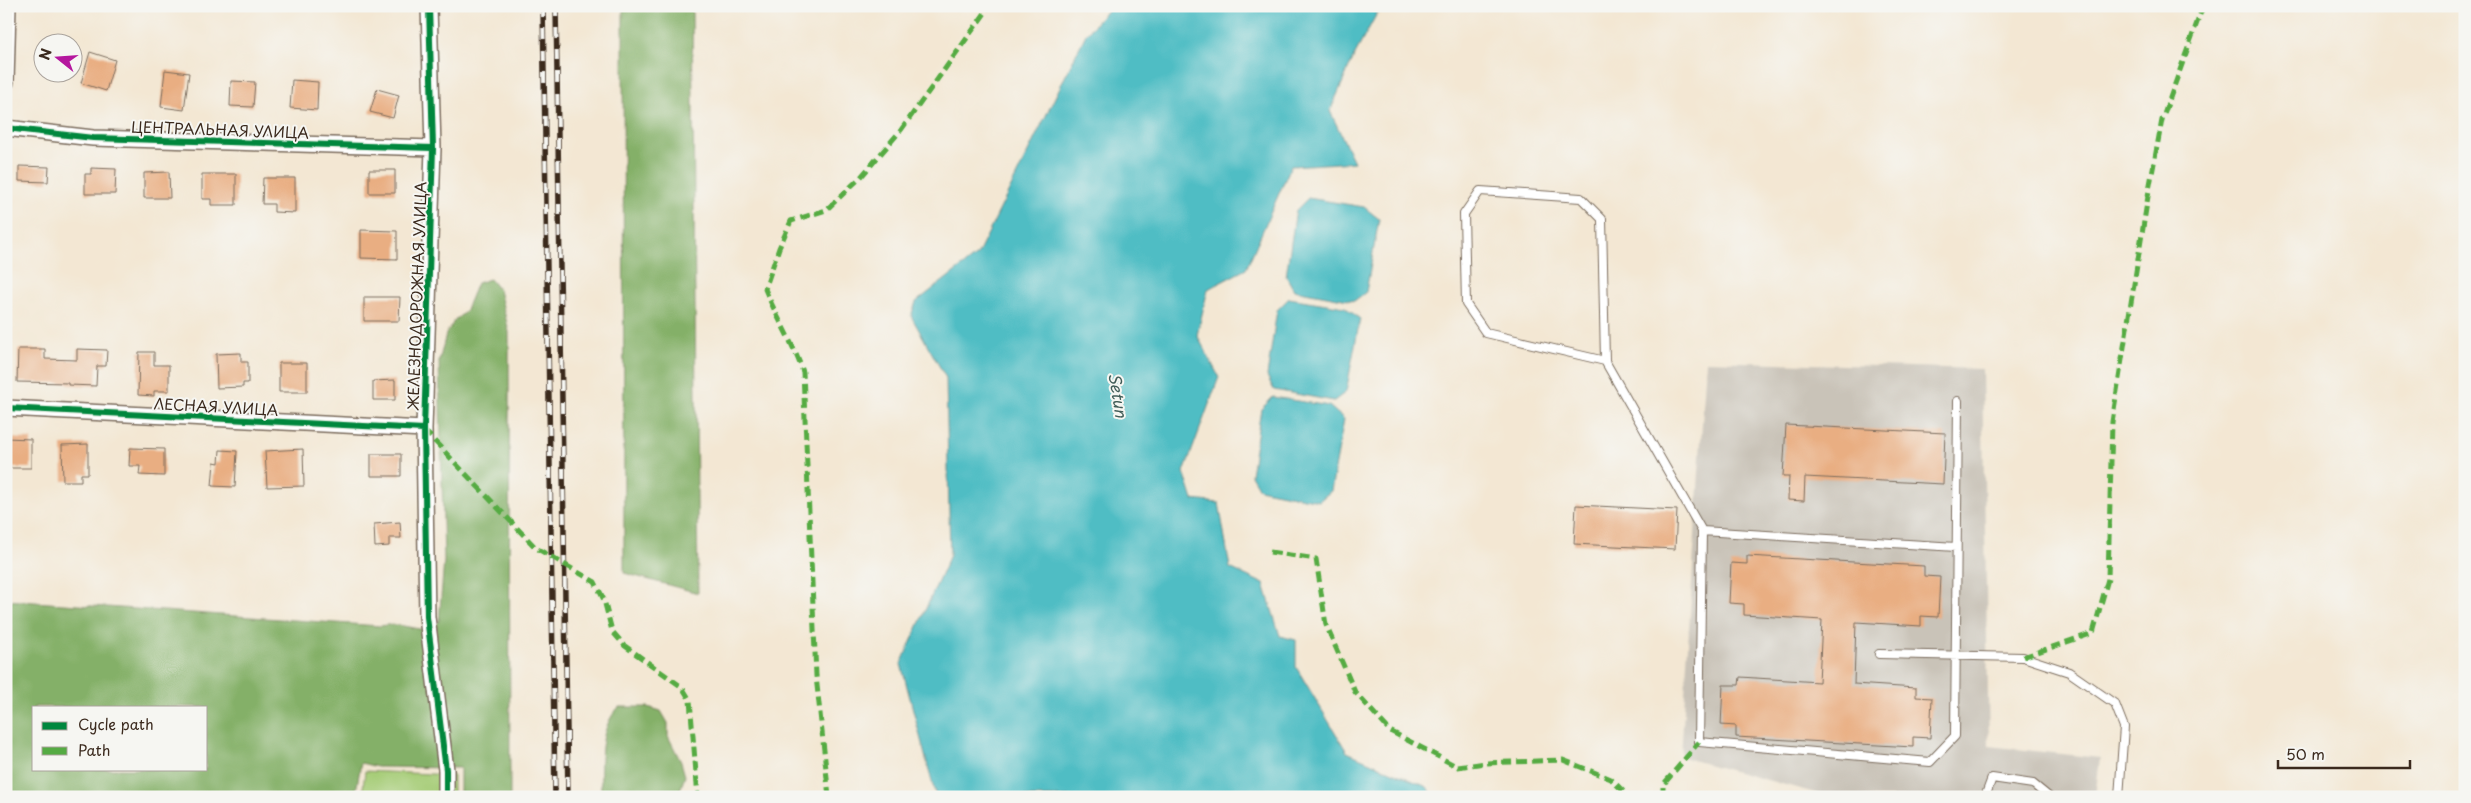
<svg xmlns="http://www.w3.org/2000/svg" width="2471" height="803" viewBox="0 0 2471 803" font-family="'Playpen Sans',sans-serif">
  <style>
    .industrial { fill: #c9c3b8 }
    .green { fill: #a5cc76; stroke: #707b4a }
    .forest { fill: #84b067; stroke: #606d42; fill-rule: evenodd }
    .water { fill: #4fbdc4; stroke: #457471 }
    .building { fill: #e9ae82 }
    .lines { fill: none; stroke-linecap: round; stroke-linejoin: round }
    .lane-casing { stroke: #7b6c5d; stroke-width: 10 }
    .street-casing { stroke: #7b6c5d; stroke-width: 18 }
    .lane { stroke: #fff; stroke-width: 8 }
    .street { stroke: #fff; stroke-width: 15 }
    .rail-casing { stroke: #3b2a1e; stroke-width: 5.5 }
    .rail { stroke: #f6f6f2; stroke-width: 4; stroke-dasharray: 11; stroke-linecap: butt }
    .quiet { stroke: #55ab43; stroke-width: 5; stroke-dasharray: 10 5; stroke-linecap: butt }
    .cycleway-casing { stroke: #f6f6f2; stroke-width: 9 }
    .cycleway { stroke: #00873e; stroke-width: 6 }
    .labels { text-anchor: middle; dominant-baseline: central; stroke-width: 4; stroke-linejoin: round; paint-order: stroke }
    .street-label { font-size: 15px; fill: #3b2a1e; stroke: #f6f6f2 }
    .water-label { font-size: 16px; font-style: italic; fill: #425d58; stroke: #f6f6f2 }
  </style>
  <rect width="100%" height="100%" fill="#f6f6f2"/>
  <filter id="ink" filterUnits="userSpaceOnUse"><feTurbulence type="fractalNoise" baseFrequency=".02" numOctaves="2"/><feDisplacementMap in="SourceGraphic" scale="10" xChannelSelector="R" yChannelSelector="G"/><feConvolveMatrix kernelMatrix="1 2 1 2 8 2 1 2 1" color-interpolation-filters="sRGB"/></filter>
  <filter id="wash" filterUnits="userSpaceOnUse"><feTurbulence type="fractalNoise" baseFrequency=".0096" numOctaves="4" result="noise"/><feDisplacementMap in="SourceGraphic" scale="20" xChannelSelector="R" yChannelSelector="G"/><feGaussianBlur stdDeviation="1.12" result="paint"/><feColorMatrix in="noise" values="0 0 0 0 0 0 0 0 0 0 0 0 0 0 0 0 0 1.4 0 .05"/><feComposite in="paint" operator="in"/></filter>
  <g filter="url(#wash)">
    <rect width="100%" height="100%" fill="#f3e7d3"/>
    <!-- industrial -->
    <path class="industrial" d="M1706 361 1982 369 1989 746 2100 758 2095 797H1830L1681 757Z"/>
    <!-- green -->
    <path class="green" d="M365 771 453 775V797H362Z"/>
    <!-- forest -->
    <path class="forest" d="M623 6H692L698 593 624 573Z
      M490 279 499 290 509 332 510 797H460V768L377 767 361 763 355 797H6V600L380 626C396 622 412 629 428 630L439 621 444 561 439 362 446 334 455 320 465 312 477 283ZM34 707H206V769H34Z
      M619 707H648L661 711 668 723V736L681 762 685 776 680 790 682 797H601C601 767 597 729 619 707Z"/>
    <!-- water -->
    <path class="water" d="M1111 6H1381L1355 54 1330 111 1354 162 1291 166 1246 269 1208 289 1197 335 1219 377 1184 472 1193 500 1219 503 1230 568 1264 584 1280 636 1296 640V667L1347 752 1427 787 1435 797H936L901 664 950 555 946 378 911 316 916 302 978 254 1086 34Z
      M1308 198 1364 207 1379 219 1366 292 1354 301 1294 290 1286 276 1296 210Z
      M1289 298 1345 307 1360 319 1346 392 1334 401 1274 390 1267 376 1277 310Z
      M1273 397 1329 406 1344 419 1331 491 1319 501 1259 489 1251 475 1261 409Z"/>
    <g id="blocks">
      <!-- building -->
      <path class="building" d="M90 52 115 60 106 91 81 83Z
        M165 70 189 73 184 110 161 107Z
        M292 80 318 82 317 110 290 108Z
        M231 81 255 82 253 107 230 106Z
        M377 89 399 95 393 118 370 112Z
        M19 166 49 167 48 182 19 181Z
        M91 168 116 169 115 194H85V174H91Z
        M369 170H395V193H369Z
        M169 172 170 198H144V173Z
        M202 174H236V205H211V199H202Z
        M263 178H295V213L274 212V204H262Z
        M361 230 397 231V259L361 258Z
        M364 297H400L399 321H364Z
        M18 349H45V359L77 360V349L107 350 106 366H97L96 386 68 385V383L17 382Z
        M139 352H154V365H169V391H154V396L138 395Z
        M241 353V362H248V383H243V387L217 388 216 354Z
        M279 363H307V392H279Z
        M395 380V400H373V381Z
        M1786 425 1945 433 1943 484 1805 477 1804 501 1788 500 1789 476H1783Z
        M6 438 31 439V468H6Z
        M88 444V474H81V481H63L62 445Z
        M130 448 164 449V476L139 475 140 466H129Z
        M303 449 304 486 267 487 265 451Z
        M220 450 237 451 235 487 212 486 214 462 219 463Z
        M371 454H401V476H371Z
        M1576 505 1677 510 1675 549 1574 544Z
        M400 522 401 538H389V546L375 547 374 524Z
        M1747 556 1924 566V576L1940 577 1938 617 1921 616V626L1856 622 1854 684 1916 688V697L1932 698 1930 738 1913 737V747L1736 737V726L1721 725 1723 685H1739L1740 677 1819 682 1822 620 1744 615V604L1729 603 1731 563 1747 564Z"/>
    </g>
  </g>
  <g filter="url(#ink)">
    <use href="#blocks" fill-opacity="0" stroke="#7b6c5d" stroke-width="1"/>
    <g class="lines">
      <!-- lane casing -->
      <g class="lane-casing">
        <path id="lane" d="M1605 361 1486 333 1466 304 1464 214 1480 191 1581 198 1602 219 1605 361 1702 531
          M1956 547 1702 531 1699 742 1930 762 1955 736 1958 401
          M1879 654 2023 657 2069 672 2115 704 2124 727 2119 797
          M1985 797 1992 778 2033 784 2049 797"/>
      </g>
      <!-- street casing -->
      <g class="street-casing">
        <path id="street" d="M429 6 433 148 424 429 427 617 446 770V797
          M6 82 8 6
          M6 128 93 138 433 148
          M6 408 424 429"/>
      </g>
      <!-- lane -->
      <use href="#lane" class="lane"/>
      <!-- street -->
      <use href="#street" class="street"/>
      <!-- rail casing -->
      <g class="rail-casing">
        <path id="rail" d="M543 6 555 797
          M556 6 568 797"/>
      </g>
      <!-- rail -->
      <use href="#rail" class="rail"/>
      <!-- quiet -->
      <path class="quiet" d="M424 430 536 548 595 582 604 600 612 631 625 646 682 687 690 700 698 797
        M1270 552 1316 559 1326 625 1355 692 1390 731 1458 767 1485 763 1563 760 1611 779 1629 797
        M2023 657 2093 633 2108 579 2112 422 2149 190 2162 120 2203 6
        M829 797 816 676 803 372C793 343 777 318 765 289L779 248 791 221 826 210 861 177 901 130 990 6
        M1663 797V785L1699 742"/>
      <!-- cycleway casing -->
      <g class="cycleway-casing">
        <path id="cycleway" d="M429 6 433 148 424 429 427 617 446 770V797
          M6 128 93 138 433 148
          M6 408 424 429"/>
      </g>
      <!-- cycleway -->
      <use href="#cycleway" class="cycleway"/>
    </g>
  </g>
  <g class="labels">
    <!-- street labels -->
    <g class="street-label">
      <text transform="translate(220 129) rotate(2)">ЦЕНТРАЛЬНАЯ УЛИЦА</text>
      <text transform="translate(416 296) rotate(-88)">ЖЕЛЕЗНОДОРОЖНАЯ УЛИЦА</text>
      <text transform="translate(216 406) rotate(3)">ЛЕСНАЯ УЛИЦА</text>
    </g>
    <!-- water labels -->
    <g class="water-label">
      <text transform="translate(1119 395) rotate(81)">Setun</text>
    </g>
  </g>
  <!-- margin -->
  <rect width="2471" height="803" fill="none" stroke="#f6f6f2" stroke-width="25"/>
  <!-- legend -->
  <rect x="32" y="706" width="175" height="65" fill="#f6f6f2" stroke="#aba49d"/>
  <rect x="42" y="722" width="25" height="8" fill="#00873e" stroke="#aba49d"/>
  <text x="78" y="730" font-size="15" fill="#3b2a1e">Cycle path</text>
  <rect x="42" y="747" width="25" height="8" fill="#55ab43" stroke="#aba49d"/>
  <text x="78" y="756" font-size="15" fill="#3b2a1e">Path</text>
  <!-- north arrow -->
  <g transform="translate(58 58) rotate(287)"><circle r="24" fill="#f6f6f2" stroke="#aba49d"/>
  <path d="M0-4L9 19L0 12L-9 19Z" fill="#b5179e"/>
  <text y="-8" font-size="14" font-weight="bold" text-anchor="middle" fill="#3b2a1e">N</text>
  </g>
  <!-- scale -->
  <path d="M2278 760v8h132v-8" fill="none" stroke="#3b2a1e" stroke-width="2.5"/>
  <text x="2286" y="760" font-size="15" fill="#3b2a1e" stroke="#f6f6f2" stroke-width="4" paint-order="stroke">50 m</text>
</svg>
